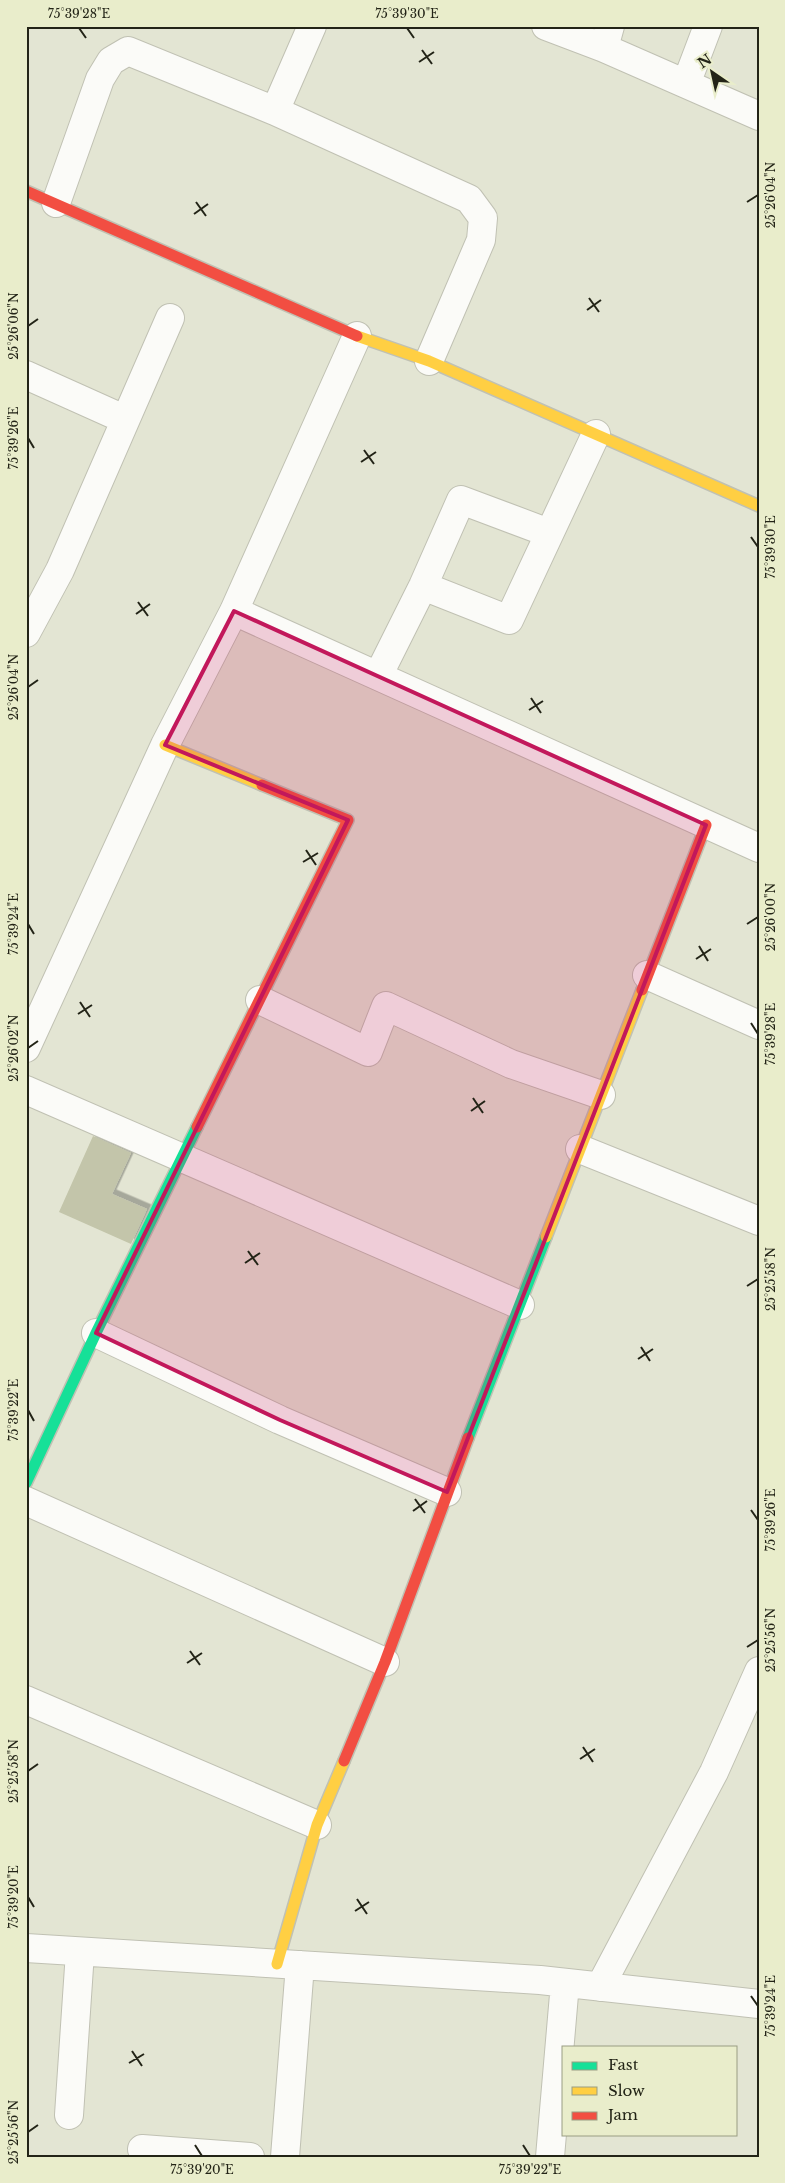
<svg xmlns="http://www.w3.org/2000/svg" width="785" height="2183" viewBox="0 0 785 2183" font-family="'Libre Baskerville',serif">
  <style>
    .building { fill: #c3c5aa; filter: url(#shadow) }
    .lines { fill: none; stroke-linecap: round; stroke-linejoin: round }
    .street-casing { stroke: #c0c1b3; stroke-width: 30 }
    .fast-casing { stroke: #c0c1b3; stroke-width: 14 }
    .slow-casing { stroke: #c0c1b3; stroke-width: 14 }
    .jam-casing { stroke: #c0c1b3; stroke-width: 14 }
    .street { stroke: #fbfbf8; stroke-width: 28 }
    .fast { stroke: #16e098; stroke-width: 11 }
    .slow { stroke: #ffcf43; stroke-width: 11 }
    .jam { stroke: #f24e42; stroke-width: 11 }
    .marked { fill: #c2185b; fill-opacity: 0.2; stroke: #c2185b; stroke-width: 4; stroke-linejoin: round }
    .ticks { fill: none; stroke: #232417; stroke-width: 2 }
    .neatline { fill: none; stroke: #232417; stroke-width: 2 }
    .ticks-label { font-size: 12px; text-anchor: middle; fill: #232417 }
  </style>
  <defs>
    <filter id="shadow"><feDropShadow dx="4.5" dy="-4.5" stdDeviation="0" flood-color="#0004"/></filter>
  </defs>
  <rect width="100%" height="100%" fill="#e3e5d3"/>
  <!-- building -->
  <path class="building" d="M93 1136 131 1153 112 1194 147 1209 131 1244 59 1212Z"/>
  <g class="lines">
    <!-- street casing -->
    <g class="street-casing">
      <path id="street" d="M546 26 604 48 759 116
        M604 48 610 26
        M686 84 708 26
        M275 111 312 26
        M56 203 100 79 111 61 128 51 275 111 469 199 483 218 481 240 429 361
        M26 375 124 419
        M423 586 509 620 596 434
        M234 611 759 848
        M26 633 60 570 170 318
        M378 676 423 586 461 500 549 533
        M647 975 759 1025
        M260 1000 368 1052 386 1006 511 1064 601 1095
        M26 1048 165 745 234 611 357 336
        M26 1090 520 1305
        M580 1149 759 1221
        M96 1333 280 1420 447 1492
        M26 1501 385 1662
        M26 1700 317 1825
        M26 1948 540 1980 759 2004
        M600 1987 714 1772 759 1671
        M69 2115 80 1952
        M142 2149 250 2157
        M285 2157 300 1965
        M550 2157 565 1983"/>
    </g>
    <!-- fast casing -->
    <g class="fast-casing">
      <path id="fast" d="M468 1438 546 1237
        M26 1483 96 1333 197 1127"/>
    </g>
    <!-- slow casing -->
    <g class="slow-casing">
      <path id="slow" d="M357 336 429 361 759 506
        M165 745 262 785
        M546 1237 642 990
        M277 1964 317 1825 344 1761"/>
    </g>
    <!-- jam casing -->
    <g class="jam-casing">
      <path id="jam" d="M26 191 357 336
        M642 990 706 825
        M197 1127 348 820 262 785
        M344 1761 385 1662 468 1438"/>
    </g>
    <!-- street -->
    <use href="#street" class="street"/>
    <!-- fast -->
    <use href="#fast" class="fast"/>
    <!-- slow -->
    <use href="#slow" class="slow"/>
    <!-- jam -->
    <use href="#jam" class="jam"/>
  </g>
  <!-- marked area -->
  <path class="marked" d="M234 611 706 825 447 1492 280 1420 96 1333 348 820 165 745Z"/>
  <!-- ticks -->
  <path class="ticks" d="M79 28 86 38M407 28 414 38M422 50 432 64M419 62 434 52M196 202 206 216M747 202 758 195M194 214 208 204M589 298 599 312M587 310 601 300M28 326 38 319M28 438 34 448M364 450 374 464M361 462 376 452M751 537 758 547M138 602 148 616M136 614 150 604M28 687 38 680M531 698 541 713M529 710 543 701M306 850 316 865M303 862 318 853M28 924 34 934M747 924 758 917M699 946 708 961M696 959 711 949M80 1002 90 1017M78 1014 92 1005M751 1023 758 1034M28 1048 38 1041M473 1098 483 1113M471 1111 485 1101M248 1251 258 1265M245 1263 260 1253M747 1286 758 1279M641 1347 650 1361M638 1359 653 1349M28 1410 34 1421M415 1499 425 1513M751 1510 758 1520M413 1511 427 1501M747 1647 758 1640M190 1651 200 1665M187 1663 202 1653M583 1747 593 1762M580 1759 595 1749M28 1771 38 1764M28 1897 34 1907M357 1899 367 1914M355 1911 369 1902M751 1996 758 2006M132 2051 142 2066M129 2063 144 2054M28 2132 38 2125M195 2145 202 2156M523 2145 530 2156"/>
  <!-- border -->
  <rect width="785" height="2183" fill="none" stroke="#e9edcb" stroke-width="55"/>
  <!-- legend -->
  <rect x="562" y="2046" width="175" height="90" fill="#e9edcb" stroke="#9a9d83"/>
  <rect x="572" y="2062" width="25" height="8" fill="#16e098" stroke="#9a9d83"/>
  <text x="608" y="2070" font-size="15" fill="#232417">Fast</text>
  <rect x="572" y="2087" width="25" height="8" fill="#ffcf43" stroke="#9a9d83"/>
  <text x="608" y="2096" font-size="15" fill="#232417">Slow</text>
  <rect x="572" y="2112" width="25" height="8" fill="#f24e42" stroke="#9a9d83"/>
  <text x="608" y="2120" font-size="15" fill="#232417">Jam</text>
  <!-- north arrow -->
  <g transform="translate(712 72) rotate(326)" stroke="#e9edcb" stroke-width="4" paint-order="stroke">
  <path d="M0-4L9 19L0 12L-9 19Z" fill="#232417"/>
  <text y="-8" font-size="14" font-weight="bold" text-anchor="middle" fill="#232417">N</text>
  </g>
  <rect x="28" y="28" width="730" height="2128" class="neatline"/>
  <g class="ticks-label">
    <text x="79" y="18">75°39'28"E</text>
    <text x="407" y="18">75°39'30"E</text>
    <text transform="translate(771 195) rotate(-90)" y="4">25°26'04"N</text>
    <text transform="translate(14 326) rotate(-90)" y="4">25°26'06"N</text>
    <text transform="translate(14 438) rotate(-90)" y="4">75°39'26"E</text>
    <text transform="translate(771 547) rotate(-90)" y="4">75°39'30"E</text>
    <text transform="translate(14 687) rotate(-90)" y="4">25°26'04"N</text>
    <text transform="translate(771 917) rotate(-90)" y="4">25°26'00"N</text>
    <text transform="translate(14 924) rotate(-90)" y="4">75°39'24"E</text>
    <text transform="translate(771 1034) rotate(-90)" y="4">75°39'28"E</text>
    <text transform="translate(14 1048) rotate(-90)" y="4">25°26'02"N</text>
    <text transform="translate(771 1279) rotate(-90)" y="4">25°25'58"N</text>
    <text transform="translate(14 1410) rotate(-90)" y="4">75°39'22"E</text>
    <text transform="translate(771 1520) rotate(-90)" y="4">75°39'26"E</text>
    <text transform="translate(771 1640) rotate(-90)" y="4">25°25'56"N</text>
    <text transform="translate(14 1771) rotate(-90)" y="4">25°25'58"N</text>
    <text transform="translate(14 1897) rotate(-90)" y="4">75°39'20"E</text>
    <text transform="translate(771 2006) rotate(-90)" y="4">75°39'24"E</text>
    <text transform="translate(14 2132) rotate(-90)" y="4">25°25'56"N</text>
    <text x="202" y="2174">75°39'20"E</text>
    <text x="530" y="2174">75°39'22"E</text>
  </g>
</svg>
